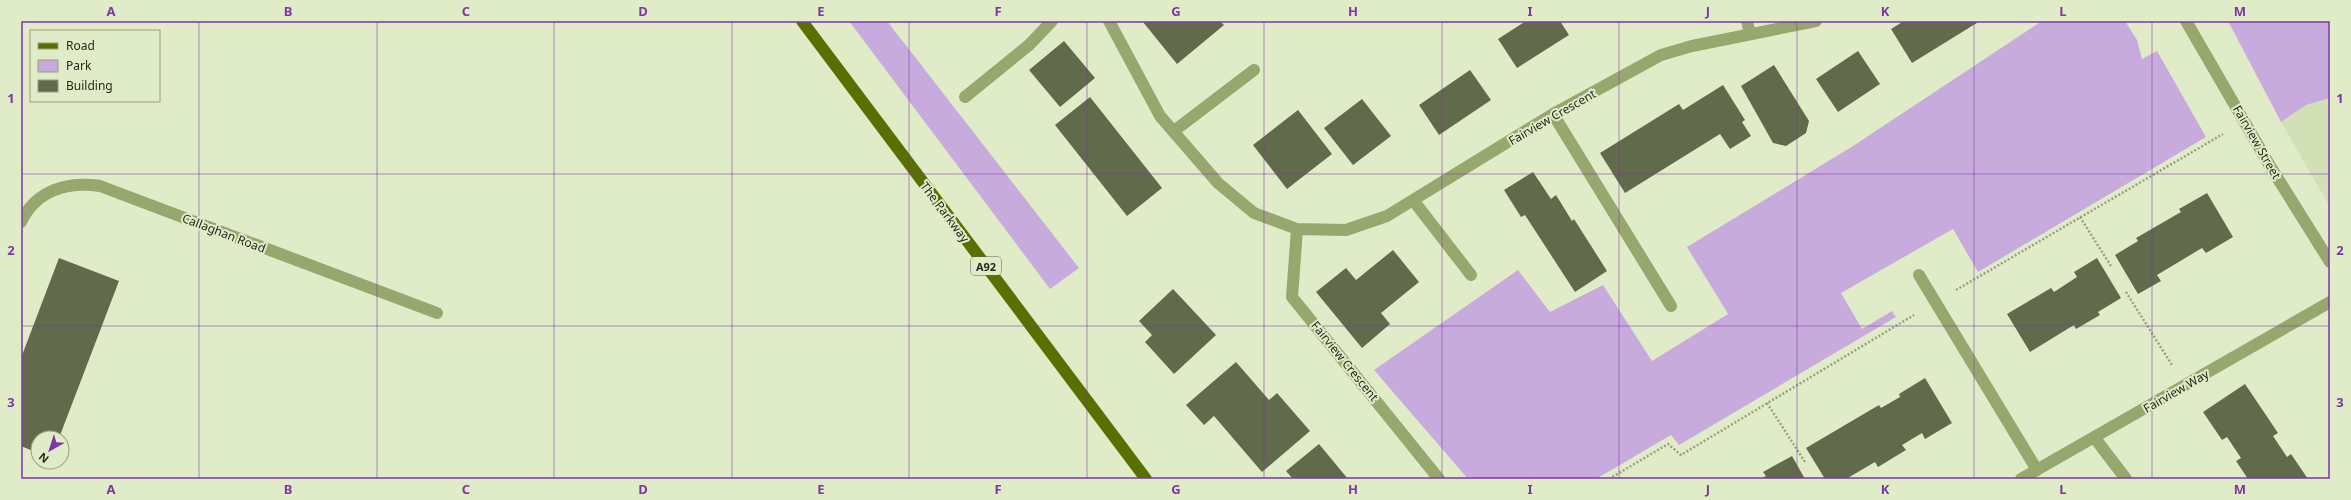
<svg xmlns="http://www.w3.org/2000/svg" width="2351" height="500" viewBox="0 0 2351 500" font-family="'Noto Sans',sans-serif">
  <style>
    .built { fill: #d2e0b6 }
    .green { fill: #c8abdd }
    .building { fill: #616a4b }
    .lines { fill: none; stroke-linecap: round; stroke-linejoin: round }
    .path { stroke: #98a186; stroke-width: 2.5; stroke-dasharray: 2 2; stroke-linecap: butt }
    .minor { stroke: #97a86f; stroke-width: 12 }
    .major { stroke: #597001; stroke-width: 12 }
    .grid { fill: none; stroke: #7e35a7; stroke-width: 1; stroke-opacity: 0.55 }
    .labels { text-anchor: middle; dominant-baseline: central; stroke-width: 4; stroke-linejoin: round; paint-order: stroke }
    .shield { fill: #e0ecc8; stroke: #5e6450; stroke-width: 1 }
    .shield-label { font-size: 11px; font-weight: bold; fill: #262a1d }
    .street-label { font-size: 12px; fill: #262a1d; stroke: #e0ecc8 }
    .neatline { fill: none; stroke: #7e35a7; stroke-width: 1.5 }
    .grid-label { font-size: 13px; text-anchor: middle; font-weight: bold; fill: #7e35a7 }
  </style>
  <rect width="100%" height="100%" fill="#e0ecc8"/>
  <!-- built -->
  <path class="built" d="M2330 98V207L2281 122 2306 105Z"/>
  <!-- green -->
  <path class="green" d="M849 21H887L1079 268 1050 289Z
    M2042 21H2125L2137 40 2142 59 2157 51 2206 137 1978 272 1953 229 1841 293 1862 329 1892 311 1896 317 1679 445 1671 435 1596 479H1468L1374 370 1518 270 1550 312 1603 285 1652 361 1728 314 1687 247 1853 146Z
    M2228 21H2330V98L2306 105 2281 122Z"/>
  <!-- building -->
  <path class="building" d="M1145 21H1220L1224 25 1177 64 1143 22Z
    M1526 21H1560L1569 35 1517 68 1498 39Z
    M1904 21H1980L1912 63 1891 29Z
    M1064 41 1095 78 1060 107 1029 70Z
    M1858 51 1880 84 1838 112 1816 79Z
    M1774 65 1809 121 1806 133 1786 146 1773 143 1741 86Z
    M1470 70 1491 100 1439 135 1419 105Z
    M1723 85 1745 120 1742 122 1751 136 1730 149 1720 134 1625 193 1600 153 1679 104 1683 110Z
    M1090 97 1162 188 1127 216 1055 125Z
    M1362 99 1391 136 1353 165 1324 128Z
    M1298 110 1332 154 1287 189 1253 145Z
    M1533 172 1551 199 1556 195 1572 221 1574 219 1607 271 1575 292 1525 215 1521 217 1504 190Z
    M2207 193 2233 237 2206 253 2202 248 2157 275 2161 281 2138 294 2115 255 2138 241 2136 238 2181 212 2179 209Z
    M1393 250 1419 282 1381 313 1390 324 1362 348 1316 292 1346 268 1356 280Z
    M59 258 119 281 59 438H38V453L21 446V358Z
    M2097 258 2121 298 2098 312 2100 315 2076 329 2074 325 2030 352 2007 314 2051 288 2054 292 2077 277 2074 272Z
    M1173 289 1216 335 1174 374 1145 342 1152 335 1139 321Z
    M1236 362 1269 400 1277 393 1310 431 1262 472 1214 416 1204 425 1186 405Z
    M1925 378 1952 423 1925 439 1922 433 1902 445 1906 450 1878 467 1875 462 1846 479H1825L1806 448 1879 405 1881 408 1900 397 1899 394Z
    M2245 384 2278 433 2273 436 2287 457 2291 454 2308 479H2248L2236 461 2241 458 2227 437 2222 440 2203 412Z
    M1319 444 1348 479H1293L1286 471Z
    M1792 456 1805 479H1760L1766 476 1763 472Z"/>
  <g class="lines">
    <!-- path -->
    <path class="path" d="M2080 217 2111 266
      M1956 290 2223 134
      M2126 292 2172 365
      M1767 403 1805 462
      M1609 479 1668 444 1681 455 1914 315"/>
    <!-- minor -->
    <path class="minor" d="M1109 21 1160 116 1218 183 1254 213 1297 229 1346 230 1387 216 1553 114 1661 55 1692 46 1816 21
      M1747 21 1750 34
      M2186 21 2270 166 2330 262
      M965 97 1029 45 1052 21
      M1553 114 1671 306
      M1174 131 1254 70
      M1413 200 1471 275
      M21 222C36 190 68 181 100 186L437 313
      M1297 229 1292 297 1439 479
      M1919 275 2037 470
      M2094 437 2126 479
      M2021 479 2330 302"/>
    <!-- major -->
    <path class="major" d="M802 21 1146 479"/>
  </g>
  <!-- grid -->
  <path class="grid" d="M199 21V479M377 21V479M554 21V479M732 21V479M909 21V479M1087 21V479M1264 21V479M1442 21V479M1619 21V479M1797 21V479M1974 21V479M2152 21V479M21 174H2330M21 326H2330"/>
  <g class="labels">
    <!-- shield labels -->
    <rect class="shield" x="971" y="257" width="30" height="18" rx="3"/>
    <g class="shield-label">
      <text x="986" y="266">A92</text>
    </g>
    <!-- street labels -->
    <g class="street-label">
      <text transform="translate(1552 117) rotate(-30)">Fairview Crescent</text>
      <text transform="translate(2257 142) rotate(60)">Fairview Street</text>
      <text transform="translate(945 212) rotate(53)">The Parkway</text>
      <text transform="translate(224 233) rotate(21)">Callaghan Road</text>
      <text transform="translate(1345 361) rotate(51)">Fairview Crescent</text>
      <text transform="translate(2176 391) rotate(-30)">Fairview Way</text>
    </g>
  </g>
  <!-- border -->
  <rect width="2351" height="500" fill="none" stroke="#e0ecc8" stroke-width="44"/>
  <!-- legend -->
  <rect x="30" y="30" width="130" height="72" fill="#e0ecc8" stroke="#969e84"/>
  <rect x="38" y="43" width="20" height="6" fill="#597001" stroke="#969e84"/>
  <text x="66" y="50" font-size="12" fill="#262a1d">Road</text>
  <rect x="38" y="60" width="20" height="12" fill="#c8abdd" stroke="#969e84"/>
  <text x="66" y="70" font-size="12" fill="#262a1d">Park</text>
  <rect x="38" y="80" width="20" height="12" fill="#616a4b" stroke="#969e84"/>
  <text x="66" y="90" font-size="12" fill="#262a1d">Building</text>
  <!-- north arrow -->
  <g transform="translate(50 450) rotate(219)"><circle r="19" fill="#e0ecc8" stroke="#969e84"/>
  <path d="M0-3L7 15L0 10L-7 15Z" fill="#7e35a7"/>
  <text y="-6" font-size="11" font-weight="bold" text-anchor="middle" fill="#262a1d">N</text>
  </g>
  <rect x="22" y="22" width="2307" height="456" class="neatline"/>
  <g class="grid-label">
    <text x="111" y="16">A</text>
    <text x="288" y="16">B</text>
    <text x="466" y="16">C</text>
    <text x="643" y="16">D</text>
    <text x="821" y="16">E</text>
    <text x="998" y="16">F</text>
    <text x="1176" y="16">G</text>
    <text x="1353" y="16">H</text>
    <text x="1530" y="16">I</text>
    <text x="1708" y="16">J</text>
    <text x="1885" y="16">K</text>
    <text x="2063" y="16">L</text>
    <text x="2240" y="16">M</text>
    <text x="11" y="103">1</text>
    <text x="2340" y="103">1</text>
    <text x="11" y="255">2</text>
    <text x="2340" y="255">2</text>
    <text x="11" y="407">3</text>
    <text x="2340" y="407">3</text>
    <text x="111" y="494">A</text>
    <text x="288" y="494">B</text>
    <text x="466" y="494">C</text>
    <text x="643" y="494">D</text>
    <text x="821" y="494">E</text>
    <text x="998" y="494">F</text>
    <text x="1176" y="494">G</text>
    <text x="1353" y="494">H</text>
    <text x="1530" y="494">I</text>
    <text x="1708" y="494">J</text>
    <text x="1885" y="494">K</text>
    <text x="2063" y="494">L</text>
    <text x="2240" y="494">M</text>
  </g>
</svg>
